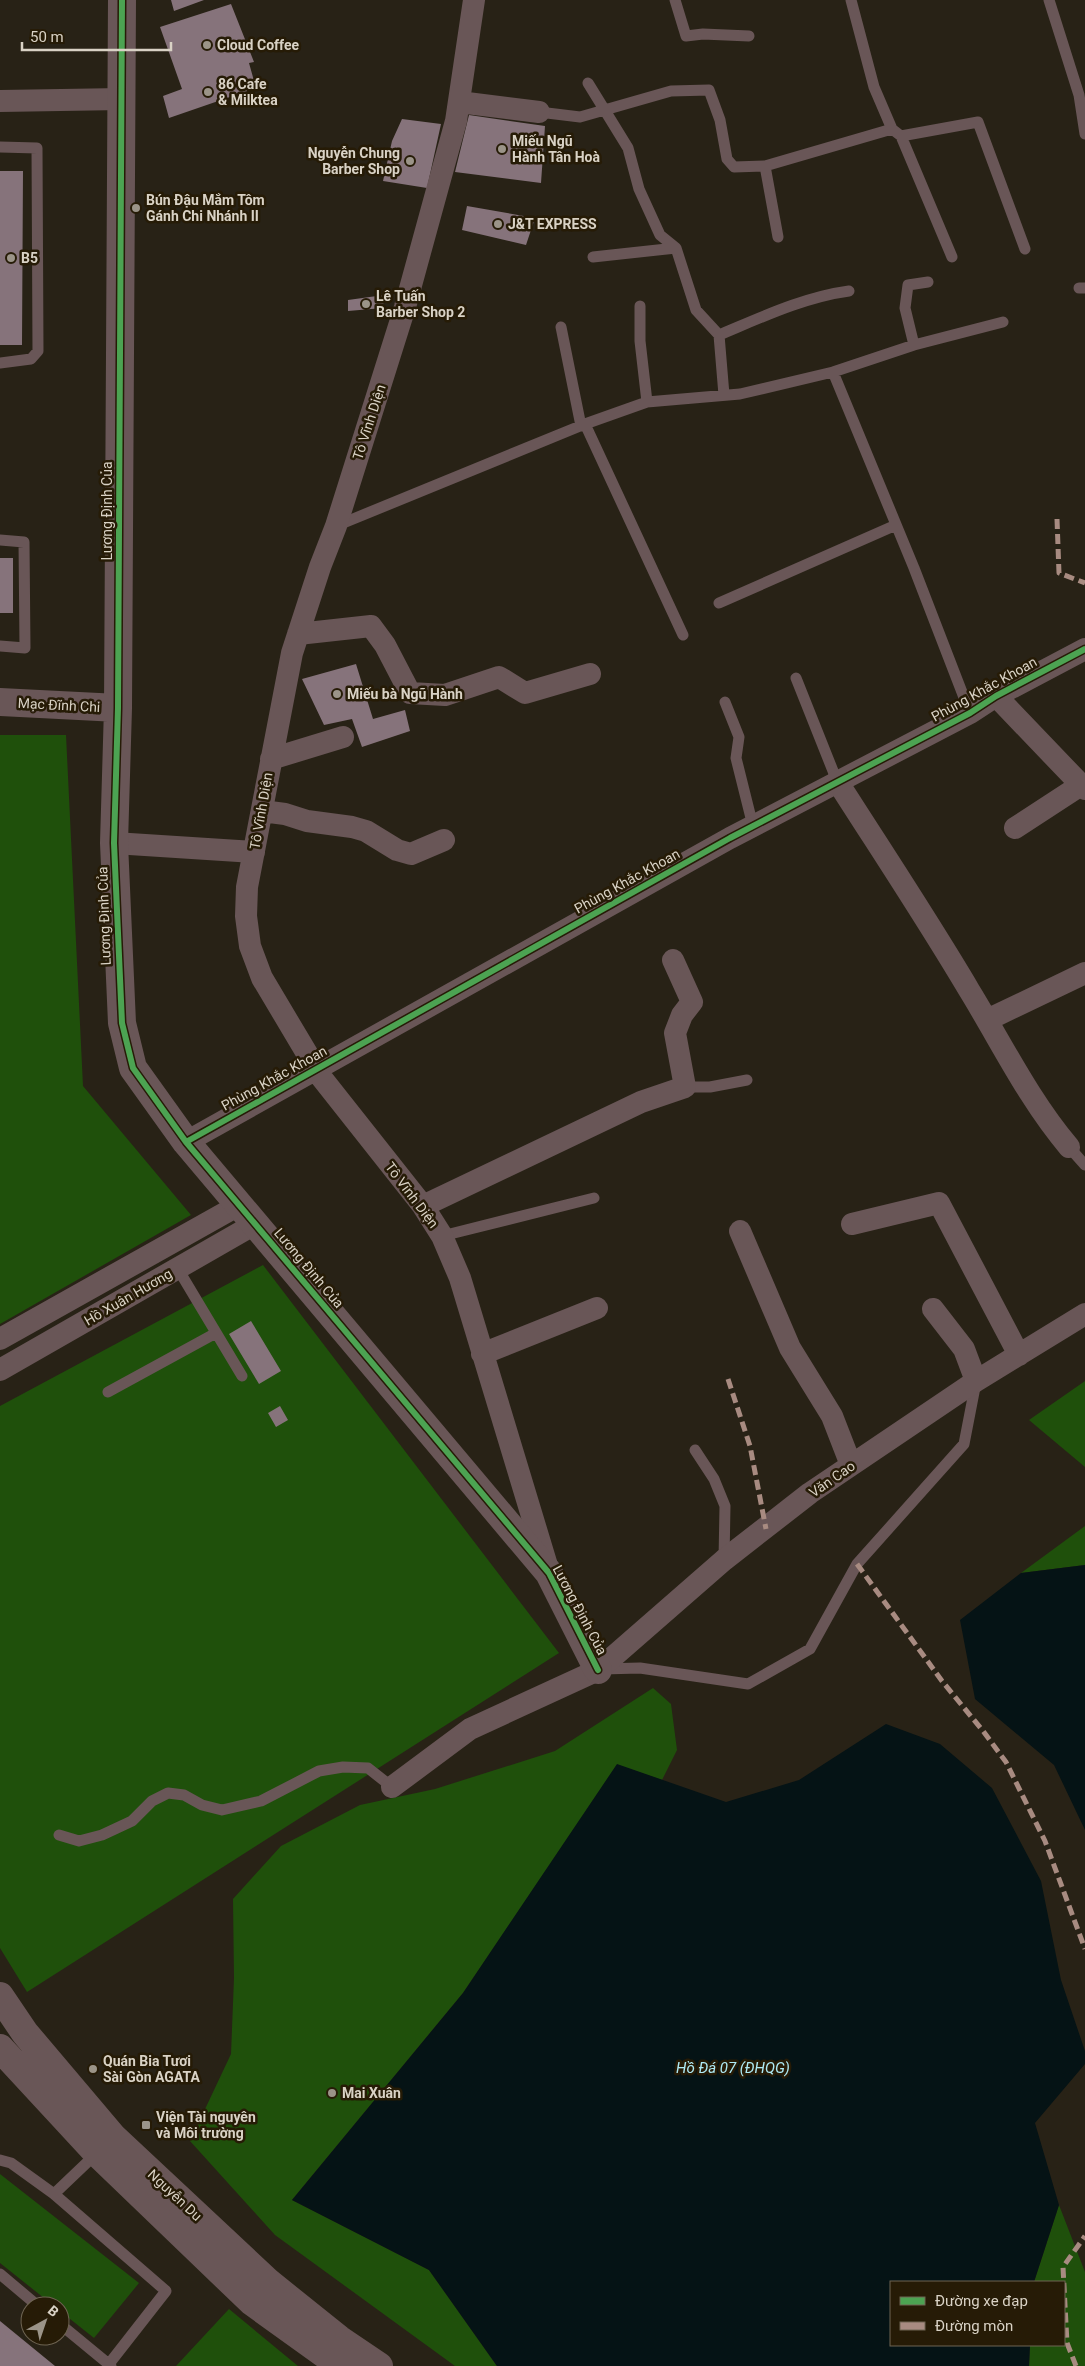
<svg xmlns="http://www.w3.org/2000/svg" width="1085" height="2366" viewBox="0 0 1085 2366" font-family="Roboto,sans-serif">
  <style>
    .green { fill: #1f500b }
    .water { fill: #051315 }
    .building { fill: #86737b }
    .lines { fill: none; stroke-linecap: round; stroke-linejoin: round }
    .service { stroke: #695657; stroke-width: 11 }
    .minor { stroke: #695657; stroke-width: 22 }
    .tertiary { stroke: #695657; stroke-width: 28 }
    .quiet { stroke: #a88b81; stroke-width: 5; stroke-dasharray: 10 5; stroke-linecap: butt }
    .cycleway-casing { stroke: #261b06; stroke-width: 9 }
    .cycleway { stroke: #4ca352; stroke-width: 6 }
    .poi-dot { fill: #9b9488; stroke: #261b06; stroke-width: 2 }
    .labels { text-anchor: middle; dominant-baseline: central; stroke-width: 5; stroke-linejoin: round; paint-order: stroke }
    .poi-label { font-size: 14px; font-weight: bold; fill: #d9d2c5; stroke: #261b06; text-anchor: start }
    .street-label { font-size: 14px; fill: #d9d2c5; stroke: #261b06 }
    .water-label { font-size: 15px; font-style: italic; fill: #aeeaf5; stroke: #261b06 }
  </style>
  <rect width="100%" height="100%" fill="#282216"/>
  <!-- green -->
  <path class="green" d="M0 735H66L83 1086 191 1215 0 1324Z
    M263 1265 559 1653 27 1992 0 1948V1406Z
    M1085 1381V1467L1029 1420Z
    M1085 1526V1565L1021 1573Z
    M653 1688 671 1704 677 1750 662 1780 617 1765 463 1993 292 2200 429 2270 497 2366H455L275 2235 190 2141 231 2054 234 1978 233 1899 281 1846 360 1805 435 1789 555 1751Z
    M0 2174 139 2283 94 2338 60 2311V2306H54L0 2263Z
    M1059 2205 1085 2272V2366H1029L1030 2345H1064V2282H1034Z
    M229 2309 298 2366H176Z"/>
  <!-- water -->
  <path class="water" d="M1085 1565V1830L1054 1765 975 1699 960 1620 1021 1573Z
    M886 1724 940 1744 992 1788 1041 1881 1061 1980 1085 2051V2064L1035 2123 1059 2205 1034 2282H891V2345H1030L1029 2366H497L429 2270 292 2200 463 1993 617 1764 726 1802 799 1780Z"/>
  <!-- building -->
  <path class="building" d="M171 0H204L174 11Z
    M231 4 254 62 249 63 256 88 169 118 163 96 182 89 160 27Z
    M469 115 545 126 541 183 455 172Z
    M402 119 441 124 427 188 383 181 392 141Z
    M0 171H23L22 345H0Z
    M467 206 535 218 526 245 462 230Z
    M384 295 383 308 348 311V300Z
    M0 558H13V613H0Z
    M356 664 373 719 405 710 410 731 362 747 352 719 324 725 302 679Z
    M251 1321 281 1371 259 1384 229 1334Z
    M280 1406 288 1420 276 1427 268 1413Z
    M0 2321 55 2366H0Z"/>
  <g class="lines">
    <!-- service -->
    <path class="service" d="M675 0 686 36 703 34 749 36
      M851 0 874 87 892 129 901 136 952 257
      M1049 0 1079 95 1085 134
      M588 83 628 148 639 189 660 235 676 248 696 310 719 335 724 395
      M539 112 580 117 671 91 709 90 720 120 727 159 734 167 765 166 892 129
      M901 136 978 122 1025 249
      M0 147 37 148 38 351 31 359 0 363
      M765 166 778 237
      M593 257 676 248
      M1079 288H1085
      M640 306V341L647 402
      M561 327 581 426
      M719 335C760 318 804 297 849 291
      M914 345 1003 322
      M833 372 914 568 970 713
      M585 424 647 402 740 394 833 372 914 345 905 308 908 285 928 282
      M336 526 585 424 683 635
      M0 540 24 542 25 648 0 646
      M719 603 896 525
      M796 678 837 781
      M725 702 739 737 736 758 753 826
      M685 1087H710L747 1080
      M1069 1147 1085 1165
      M442 1236 594 1198
      M178 1269 242 1376
      M108 1392 216 1333
      M695 1450 714 1479 725 1506 724 1560
      M602 1669 640 1668 748 1684 810 1649 857 1564 964 1444 976 1382
      M59 1835 79 1841 102 1835 132 1821 152 1801 168 1793 184 1795 202 1805 222 1810 261 1801 319 1771 343 1767 368 1768 392 1787
      M0 2160 11 2163 54 2194 97 2153
      M54 2194 166 2291 109 2364
      M0 2274 38 2306
      M60 2324 111 2366"/>
    <!-- minor -->
    <path class="minor" d="M474 0 456 121 405 307 336 526 320 567 292 653 247 887 246 916 250 946 262 978 321 1077 423 1206 442 1236 460 1278 548 1569
      M0 101 122 99
      M459 102 539 112
      M298 634 371 626 385 645 410 693 445 695 499 677 525 693 590 674
      M996 696 1085 789
      M271 759 343 737
      M837 781C881 850 927 919 969 990 1001 1042 1029 1100 1069 1147
      M262 811 285 814 307 821 352 827 366 831 397 850 411 854 444 840
      M1015 828 1081 785
      M114 843 254 852
      M987 1020 1085 973
      M186 1142 730 838 970 713 996 696 1085 649
      M423 1206 641 1102 685 1087 675 1033 682 1015 692 1002 673 960
      M852 1224 939 1203 1019 1355
      M740 1231 790 1348 832 1416 851 1465
      M933 1309 964 1349 976 1381
      M0 1339 239 1205
      M482 1354 597 1308
      M0 1370 255 1224
      M392 1787 470 1729 598 1670 724 1560 810 1493 976 1381 1085 1314"/>
    <!-- tertiary -->
    <path class="tertiary" d="M122 0 118 708 114 843 122 1023 133 1068 186 1142 549 1573 598 1670
      M0 702 118 708
      M0 1996 25 2033 113 2137 268 2282 339 2339 379 2366
      M0 2048 97 2153 252 2302 341 2366"/>
    <!-- quiet -->
    <path class="quiet" d="M1057 519 1059 573 1085 583
      M728 1379 750 1446 766 1529
      M857 1564 942 1681 983 1731 1006 1762 1045 1841 1085 1949
      M1076 2366 1067 2343 1063 2267 1085 2236"/>
    <!-- cycleway casing -->
    <g class="cycleway-casing">
      <path id="cycleway" d="M122 0 118 708 114 843 122 1023 133 1068 186 1142 549 1573 598 1670
        M186 1142 730 838 970 713 996 696 1085 649"/>
    </g>
    <!-- cycleway -->
    <use href="#cycleway" class="cycleway"/>
  </g>
  <!-- markers -->
  <g class="poi-dot">
    <circle cx="207" cy="45" r="5"/>
    <circle cx="208" cy="92" r="5"/>
    <circle cx="502" cy="149" r="5"/>
    <circle cx="410" cy="161" r="5"/>
    <circle cx="136" cy="208" r="5"/>
    <circle cx="498" cy="224" r="5"/>
    <circle cx="11" cy="258" r="5"/>
    <circle cx="366" cy="304" r="5"/>
    <circle cx="337" cy="694" r="5"/>
    <circle cx="93" cy="2069" r="5"/>
    <circle cx="332" cy="2093" r="5"/>
    <rect x="141" y="2120" width="10" height="10" rx="2.5"/>
  </g>
  <g class="labels">
    <!-- poi labels -->
    <g class="poi-label">
      <text x="217" y="45">Cloud Coffee</text>
      <text x="218" y="84">86 Cafe<tspan x="218" dy="16">&amp; Milktea</tspan></text>
      <text x="512" y="141">Miếu Ngũ<tspan x="512" dy="16">Hành Tân Hoà</tspan></text>
      <text x="400" y="153" text-anchor="end">Nguyễn Chung<tspan x="400" dy="16">Barber Shop</tspan></text>
      <text x="146" y="200">Bún Đậu Mắm Tôm<tspan x="146" dy="16">Gánh Chi Nhánh II</tspan></text>
      <text x="508" y="224">J&amp;T EXPRESS</text>
      <text x="21" y="258">B5</text>
      <text x="376" y="296">Lê Tuấn<tspan x="376" dy="16">Barber Shop 2</tspan></text>
      <text x="347" y="694">Miếu bà Ngũ Hành</text>
      <text x="103" y="2061">Quán Bia Tươi<tspan x="103" dy="16">Sài Gòn AGATA</tspan></text>
      <text x="342" y="2093">Mai Xuân</text>
      <text x="156" y="2117">Viện Tài nguyên<tspan x="156" dy="16">và Môi trường</tspan></text>
    </g>
    <!-- street labels -->
    <g class="street-label">
      <text transform="translate(369 422) rotate(-72)">Tô Vĩnh Diện</text>
      <text transform="translate(107 511) rotate(-90)">Lương Định Của</text>
      <text transform="translate(984 689) rotate(-29)">Phùng Khắc Khoan</text>
      <text transform="translate(59 705) rotate(3)">Mạc Đĩnh Chi</text>
      <text transform="translate(261 811) rotate(-80)">Tô Vĩnh Diện</text>
      <text transform="translate(627 881) rotate(-29)">Phùng Khắc Khoan</text>
      <text transform="translate(104 916) rotate(-92)">Lương Định Của</text>
      <text transform="translate(274 1078) rotate(-29)">Phùng Khắc Khoan</text>
      <text transform="translate(412 1195) rotate(53)">Tô Vĩnh Diện</text>
      <text transform="translate(309 1268) rotate(50)">Lương Định Của</text>
      <text transform="translate(128 1297) rotate(-30)">Hồ Xuân Hương</text>
      <text transform="translate(832 1479) rotate(-35)">Văn Cao</text>
      <text transform="translate(580 1610) rotate(62)">Lương Định Của</text>
      <text transform="translate(175 2195) rotate(43)">Nguyễn Du</text>
    </g>
    <!-- water labels -->
    <g class="water-label">
      <text x="733" y="2068">Hồ Đá 07 (ĐHQG)</text>
    </g>
  </g>
  <!-- legend -->
  <rect x="890" y="2281" width="175" height="65" fill="#261b06" stroke="#6e6452"/>
  <rect x="900" y="2297" width="25" height="8" fill="#4ca352" stroke="#6e6452"/>
  <text x="935" y="2306" font-size="15" fill="#d9d2c5">Đường xe đạp</text>
  <rect x="900" y="2322" width="25" height="8" fill="#a88b81" stroke="#6e6452"/>
  <text x="935" y="2331" font-size="15" fill="#d9d2c5">Đường mòn</text>
  <!-- north arrow -->
  <g transform="translate(45 2321) rotate(40)"><circle r="24" fill="#261b06" stroke="#6e6452"/>
  <path d="M0-4L9 19L0 12L-9 19Z" fill="#9b9488"/>
  <text y="-8" font-size="14" font-weight="bold" text-anchor="middle" fill="#d9d2c5">B</text>
  </g>
  <!-- scale -->
  <path d="M22 42v8h149v-8" fill="none" stroke="#d9d2c5" stroke-width="2.5"/>
  <text x="30" y="42" font-size="15" fill="#d9d2c5" stroke="#261b06" stroke-width="4" paint-order="stroke">50 m</text>
</svg>
